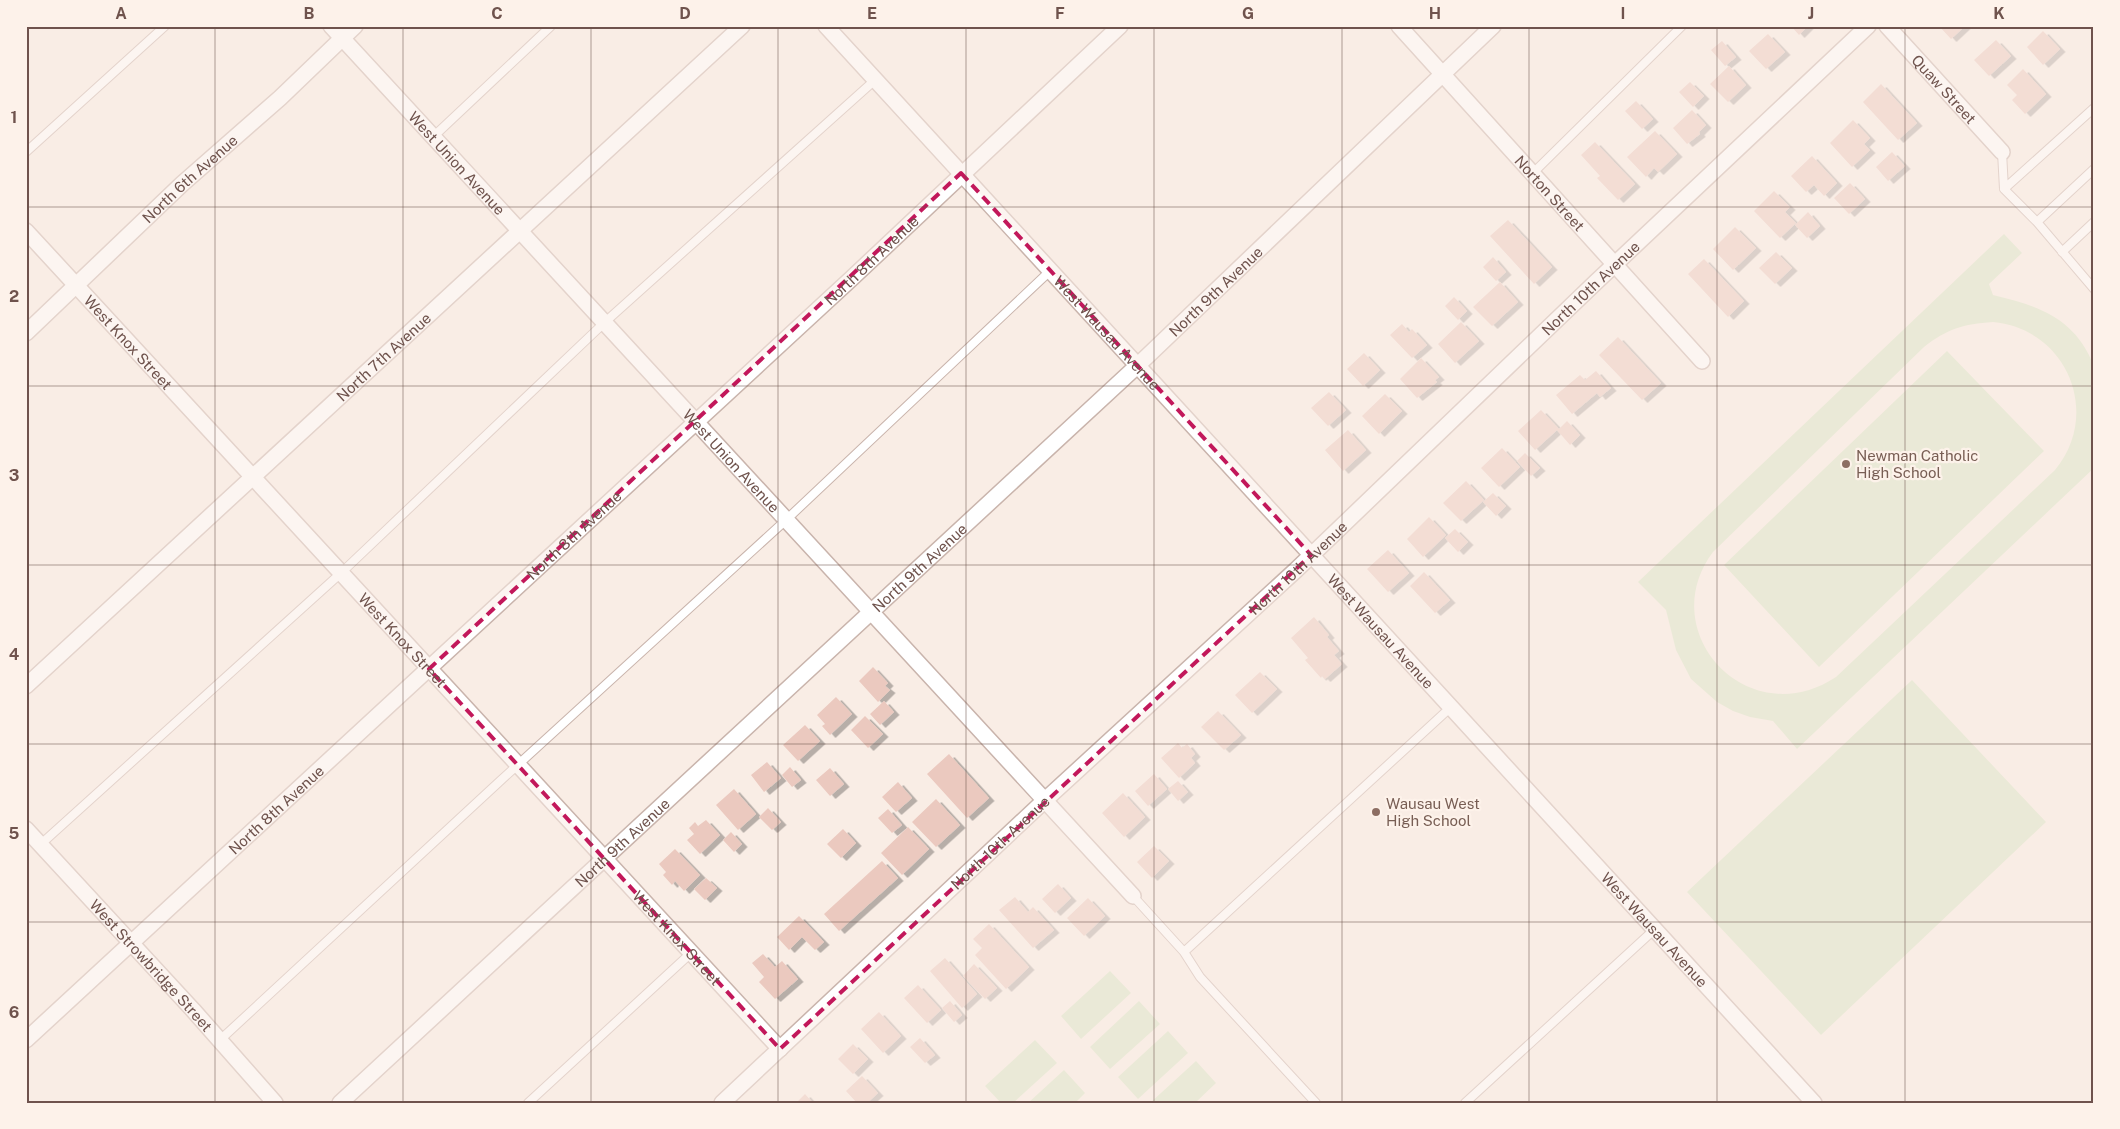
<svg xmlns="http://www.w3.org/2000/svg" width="2120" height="1129" viewBox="0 0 2120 1129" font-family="'Public Sans',sans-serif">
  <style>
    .green { fill: #d8e5c5; fill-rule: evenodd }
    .building { fill: #ebc9bf; filter: url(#shadow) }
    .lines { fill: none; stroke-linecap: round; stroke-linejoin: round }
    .lane-casing { stroke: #c9b4ac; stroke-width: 10 }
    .street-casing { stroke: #c9b4ac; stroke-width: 18 }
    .lane { stroke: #fff; stroke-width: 8 }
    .street { stroke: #fff; stroke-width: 15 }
    .marked { fill: none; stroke: #c2185b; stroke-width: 4; stroke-dasharray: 10 6; stroke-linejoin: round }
    .grid { fill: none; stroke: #6f534d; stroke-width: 1; stroke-opacity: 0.55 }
    .education-dot { fill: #8d6e63; stroke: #fdf2ea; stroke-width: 2 }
    .labels { text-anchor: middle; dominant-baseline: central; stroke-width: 4.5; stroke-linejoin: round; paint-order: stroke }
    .street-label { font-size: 15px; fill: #6f534d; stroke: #fdf2ea }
    .education-label { font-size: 15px; fill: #785e54; stroke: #fdf2ea; text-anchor: start }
    .neatline { fill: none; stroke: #6f534d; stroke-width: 2 }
    .grid-label { font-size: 16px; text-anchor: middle; font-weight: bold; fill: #6f534d }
  </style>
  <defs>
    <filter id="shadow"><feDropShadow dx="5.5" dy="3" stdDeviation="0" flood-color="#0004"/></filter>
  </defs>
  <rect width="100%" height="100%" fill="#f9ede5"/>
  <!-- green -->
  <path class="green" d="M2004 234 2022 253 1989 284 1993 295C2039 306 2075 318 2094 366V468L1797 749 1773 721 1750 717 1733 711 1717 702 1691 679 1676 650 1666 610 1638 582ZM1993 322C2067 329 2102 413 2055 470L1836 677C1748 735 1653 632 1713 552L1924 347C1947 329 1963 324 1993 322Z
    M1947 351 2044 451 1819 667 1724 565Z
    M1912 680 2046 822 1821 1035 1687 892Z
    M1110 971 1131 993 1081 1039 1061 1016Z
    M1139 1001 1160 1024 1110 1069 1090 1047Z
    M1168 1031 1188 1053 1138 1099 1118 1077Z
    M1035 1040 1057 1063 1013 1103H1001L985 1086Z
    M1196 1061 1216 1083 1195 1103H1150Z
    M1064 1070 1085 1093 1075 1103H1028Z"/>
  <!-- building -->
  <path class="building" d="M1791 26H1808L1799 35Z
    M1939 26H1965L1951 39Z
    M2043 31 2060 49 2043 65 2027 47Z
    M1768 34 1785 52 1766 69 1749 51Z
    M1996 40 2011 56 1989 76 1974 60Z
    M1722 41 1736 57 1725 66 1711 50Z
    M1729 66 1746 85 1728 102 1710 84Z
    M2023 69 2046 94 2025 114 2012 100 2017 95 2007 85Z
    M1690 82 1704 96 1693 107 1679 92Z
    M1881 84 1917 123 1898 140 1863 102Z
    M1636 101 1653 119 1642 129 1625 111Z
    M1692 110 1706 125 1699 132 1700 134 1687 144 1673 128Z
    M1853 120 1870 138 1864 144 1870 150 1852 167 1830 143Z
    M1655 131 1677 154 1658 172 1654 168 1646 177 1627 157Z
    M1595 142 1635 184 1618 200 1597 178 1600 176 1581 155Z
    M1892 152 1905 166 1888 181 1876 167Z
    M1812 156 1837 183 1824 196 1814 185 1806 192 1791 176Z
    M1850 183 1865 199 1849 214 1834 198Z
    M1774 191 1790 207 1785 212 1796 223 1780 238 1754 211Z
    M1808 212 1820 226 1807 238 1795 225Z
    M1508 220 1552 267 1534 284 1490 236Z
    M1735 227 1756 248 1733 270 1713 249Z
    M1776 252 1792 268 1775 284 1759 268Z
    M1493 257 1506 272 1496 281 1483 267Z
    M1704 259 1744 301 1728 317 1688 274Z
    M1500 282 1518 302 1492 326 1473 307Z
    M1454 297 1467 311 1458 320 1445 306Z
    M1461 322 1479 341 1455 363 1438 344Z
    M1402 324 1409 332 1412 329 1427 345 1412 358 1390 335Z
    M1618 337 1661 383 1642 400 1599 355Z
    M1364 353 1380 370 1363 386 1347 369Z
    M1421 358 1439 377 1435 380 1437 382 1417 398 1400 379Z
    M1596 371 1611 388 1600 397 1597 393 1572 414 1556 395 1580 375 1585 380Z
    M1329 392 1346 410 1328 426 1311 408Z
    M1385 394 1402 411 1379 434 1362 416Z
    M1541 410 1559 429 1567 421 1580 435 1570 445 1557 430 1535 450 1518 431Z
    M1348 430 1366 450 1343 471 1325 450Z
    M1502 448 1520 467 1499 487 1481 468Z
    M1525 453 1540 468 1531 476 1517 461Z
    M1466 481 1484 500 1461 521 1443 503Z
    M1493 493 1506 506 1496 516 1483 502Z
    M1429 517 1446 535 1423 557 1407 539Z
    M1455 529 1468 542 1458 552 1445 538Z
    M1388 550 1409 573 1388 592 1367 569Z
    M1424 572 1450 600 1435 613 1410 586Z
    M1314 617 1329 635 1327 637 1339 651 1334 655 1342 664 1325 679 1322 676 1321 678 1305 660 1308 658 1291 638Z
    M873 667 888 683 885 686 890 690 878 702 859 681Z
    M1260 672 1277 689 1252 713 1235 695Z
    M836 697 852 714 830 735 822 726 825 724 817 715Z
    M884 701 894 712 880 725 870 714Z
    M1218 711 1241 735 1224 750 1201 727Z
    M865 716 883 734 868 748 851 730Z
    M805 725 820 741 798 761 783 745Z
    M1178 743 1182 748 1187 744 1195 754 1191 758 1195 763 1179 778 1161 758Z
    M949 754 989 798 967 818 927 774Z
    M767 762 781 778 764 792 751 775Z
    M790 767 801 780 792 787 782 775Z
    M830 768 844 784 830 796 816 780Z
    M1154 774 1167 789 1148 806 1135 791Z
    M1178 781 1188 792 1178 801 1168 789Z
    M898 782 912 798 896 812 882 797Z
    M734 789 756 814 738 830 716 805Z
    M1123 793 1145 817 1124 837 1102 813Z
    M936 799 960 825 936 847 912 822Z
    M768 808 781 822 772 830 759 817Z
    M888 809 902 825 892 833 878 818Z
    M706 820 720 835 700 854 687 840 694 834 689 828 695 822 698 826Z
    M908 827 929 849 902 875 881 853Z
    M843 829 856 843 841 858 827 844Z
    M731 832 742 844 734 852 723 840Z
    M1154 846 1169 861 1152 878 1137 862Z
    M675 849 700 875 684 891 675 881 672 885 663 875 666 872 659 864Z
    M882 861 898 878 839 931 824 914Z
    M706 878 717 888 705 900 694 889Z
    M1058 884 1071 898 1055 913 1042 899Z
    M1015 897 1028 912 1033 907 1054 930 1033 948 999 910Z
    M1088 898 1105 916 1084 936 1067 918Z
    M799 916 824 942 815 950 802 937 789 950 777 937Z
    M989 924 1029 967 1006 989 975 955 982 948 973 939Z
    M763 954 775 967 782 961 798 979 775 999 759 982 764 977 752 963Z
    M945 958 977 994 962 1008 930 971Z
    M974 964 997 988 985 999 963 976Z
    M918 985 941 1010 927 1023 904 998Z
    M950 1001 962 1015 954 1022 942 1008Z
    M879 1012 901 1036 883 1053 861 1029Z
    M920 1038 935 1055 925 1063 910 1047Z
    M853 1044 868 1059 853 1074 838 1059Z
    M862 1076 878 1093 867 1103H857L846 1091Z
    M805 1094 813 1103H796Z"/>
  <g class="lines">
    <!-- lane casing -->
    <g class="lane-casing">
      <path id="lane" d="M433 137 551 26
        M26 152 165 26
        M2002 152 2004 189 2037 222 2094 289
        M1533 173 1682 26
        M2004 189 2094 108
        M2037 222 2094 169
        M2062 252 2094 222
        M41 844 341 573 604 323 875 80
        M1133 896 1184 952 1200 977 1316 1103
        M1184 952 1451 707
        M220 1040 499 782 786 520 1050 271
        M528 1103 691 953
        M1465 1103 1655 929"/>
    </g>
    <!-- street casing -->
    <g class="street-casing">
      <g id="street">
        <path id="s1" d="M331 26 1133 896"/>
        <path id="s2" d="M826 26 1814 1103"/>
        <path id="s3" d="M1399 26 1702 361"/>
        <path id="s4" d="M1887 26 2002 152"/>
        <path id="s5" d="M26 231 780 1049"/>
        <path id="s6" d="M26 333 182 184 280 98 355 26"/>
        <path id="s7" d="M26 686 742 26"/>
        <path id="s8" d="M26 829 193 1010 275 1103"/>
        <path id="s9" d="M26 1040 852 278 1120 26"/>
        <path id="s10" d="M340 1103 1137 366 1493 26"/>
        <path id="s11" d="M722 1103 1044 801 1296 570 1596 282 1868 26"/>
      </g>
    </g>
    <!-- lane -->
    <use href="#lane" class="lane"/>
    <!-- street -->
    <use href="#street" class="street"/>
  </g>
  <!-- marked area -->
  <path d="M0 0H2120V1129H0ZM961 173 1311 555 780 1049 429 669Z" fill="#f9ede5" fill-opacity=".55" fill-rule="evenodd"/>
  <path class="marked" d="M961 173 1311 555 780 1049 429 669Z"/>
  <!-- grid -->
  <path class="grid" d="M215 26V1103M403 26V1103M591 26V1103M778 26V1103M966 26V1103M1154 26V1103M1342 26V1103M1529 26V1103M1717 26V1103M1905 26V1103M26 207H2094M26 386H2094M26 565H2094M26 744H2094M26 922H2094"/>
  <!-- markers -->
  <g class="education-dot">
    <circle cx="1846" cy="464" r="5"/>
    <circle cx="1376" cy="812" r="5"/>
  </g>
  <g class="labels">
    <!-- street labels -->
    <g class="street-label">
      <text stroke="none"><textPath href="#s4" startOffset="85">Quaw Street</textPath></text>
      <text stroke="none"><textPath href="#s1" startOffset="186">West Union Avenue</textPath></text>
      <text stroke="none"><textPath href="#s6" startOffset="225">North 6th Avenue</textPath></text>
      <text stroke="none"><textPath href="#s3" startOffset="225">Norton Street</textPath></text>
      <text stroke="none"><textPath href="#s9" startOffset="1150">North 8th Avenue</textPath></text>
      <text stroke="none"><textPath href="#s11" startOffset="1191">North 10th Avenue</textPath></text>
      <text stroke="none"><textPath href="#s10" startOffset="1194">North 9th Avenue</textPath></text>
      <text stroke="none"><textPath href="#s2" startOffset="416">West Wausau Avenue</textPath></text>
      <text stroke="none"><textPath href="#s5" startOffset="151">West Knox Street</textPath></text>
      <text stroke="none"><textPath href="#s7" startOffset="486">North 7th Avenue</textPath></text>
      <text stroke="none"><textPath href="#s1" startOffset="591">West Union Avenue</textPath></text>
      <text stroke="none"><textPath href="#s9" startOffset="745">North 8th Avenue</textPath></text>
      <text stroke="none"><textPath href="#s10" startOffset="789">North 9th Avenue</textPath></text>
      <text stroke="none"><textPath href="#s11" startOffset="786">North 10th Avenue</textPath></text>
      <text stroke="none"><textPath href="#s2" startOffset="821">West Wausau Avenue</textPath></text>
      <text stroke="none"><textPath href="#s5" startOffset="556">West Knox Street</textPath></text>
      <text stroke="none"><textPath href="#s9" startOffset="340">North 8th Avenue</textPath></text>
      <text stroke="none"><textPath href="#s10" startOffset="384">North 9th Avenue</textPath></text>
      <text stroke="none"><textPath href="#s11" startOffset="381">North 10th Avenue</textPath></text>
      <text stroke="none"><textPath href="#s2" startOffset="1226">West Wausau Avenue</textPath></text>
      <text stroke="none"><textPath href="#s5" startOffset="961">West Knox Street</textPath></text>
      <text stroke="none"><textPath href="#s8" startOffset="185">West Strowbridge Street</textPath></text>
    </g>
    <!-- education labels -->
    <g class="education-label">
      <text x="1856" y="455">Newman Catholic<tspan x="1856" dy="17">High School</tspan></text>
      <text x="1386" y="803">Wausau West<tspan x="1386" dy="17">High School</tspan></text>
    </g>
  </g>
  <!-- border -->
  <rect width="2120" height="1129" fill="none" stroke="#fdf2ea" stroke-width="55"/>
  <rect x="28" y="28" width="2064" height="1074" class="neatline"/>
  <g class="grid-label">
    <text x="121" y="19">A</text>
    <text x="309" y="19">B</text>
    <text x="497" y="19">C</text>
    <text x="685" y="19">D</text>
    <text x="872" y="19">E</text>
    <text x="1060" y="19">F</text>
    <text x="1248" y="19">G</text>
    <text x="1435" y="19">H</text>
    <text x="1623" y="19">I</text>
    <text x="1811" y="19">J</text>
    <text x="1999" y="19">K</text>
    <text x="14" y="123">1</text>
    <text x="14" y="302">2</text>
    <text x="14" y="481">3</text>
    <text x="14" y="660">4</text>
    <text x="14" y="839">5</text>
    <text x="14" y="1018">6</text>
  </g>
</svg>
